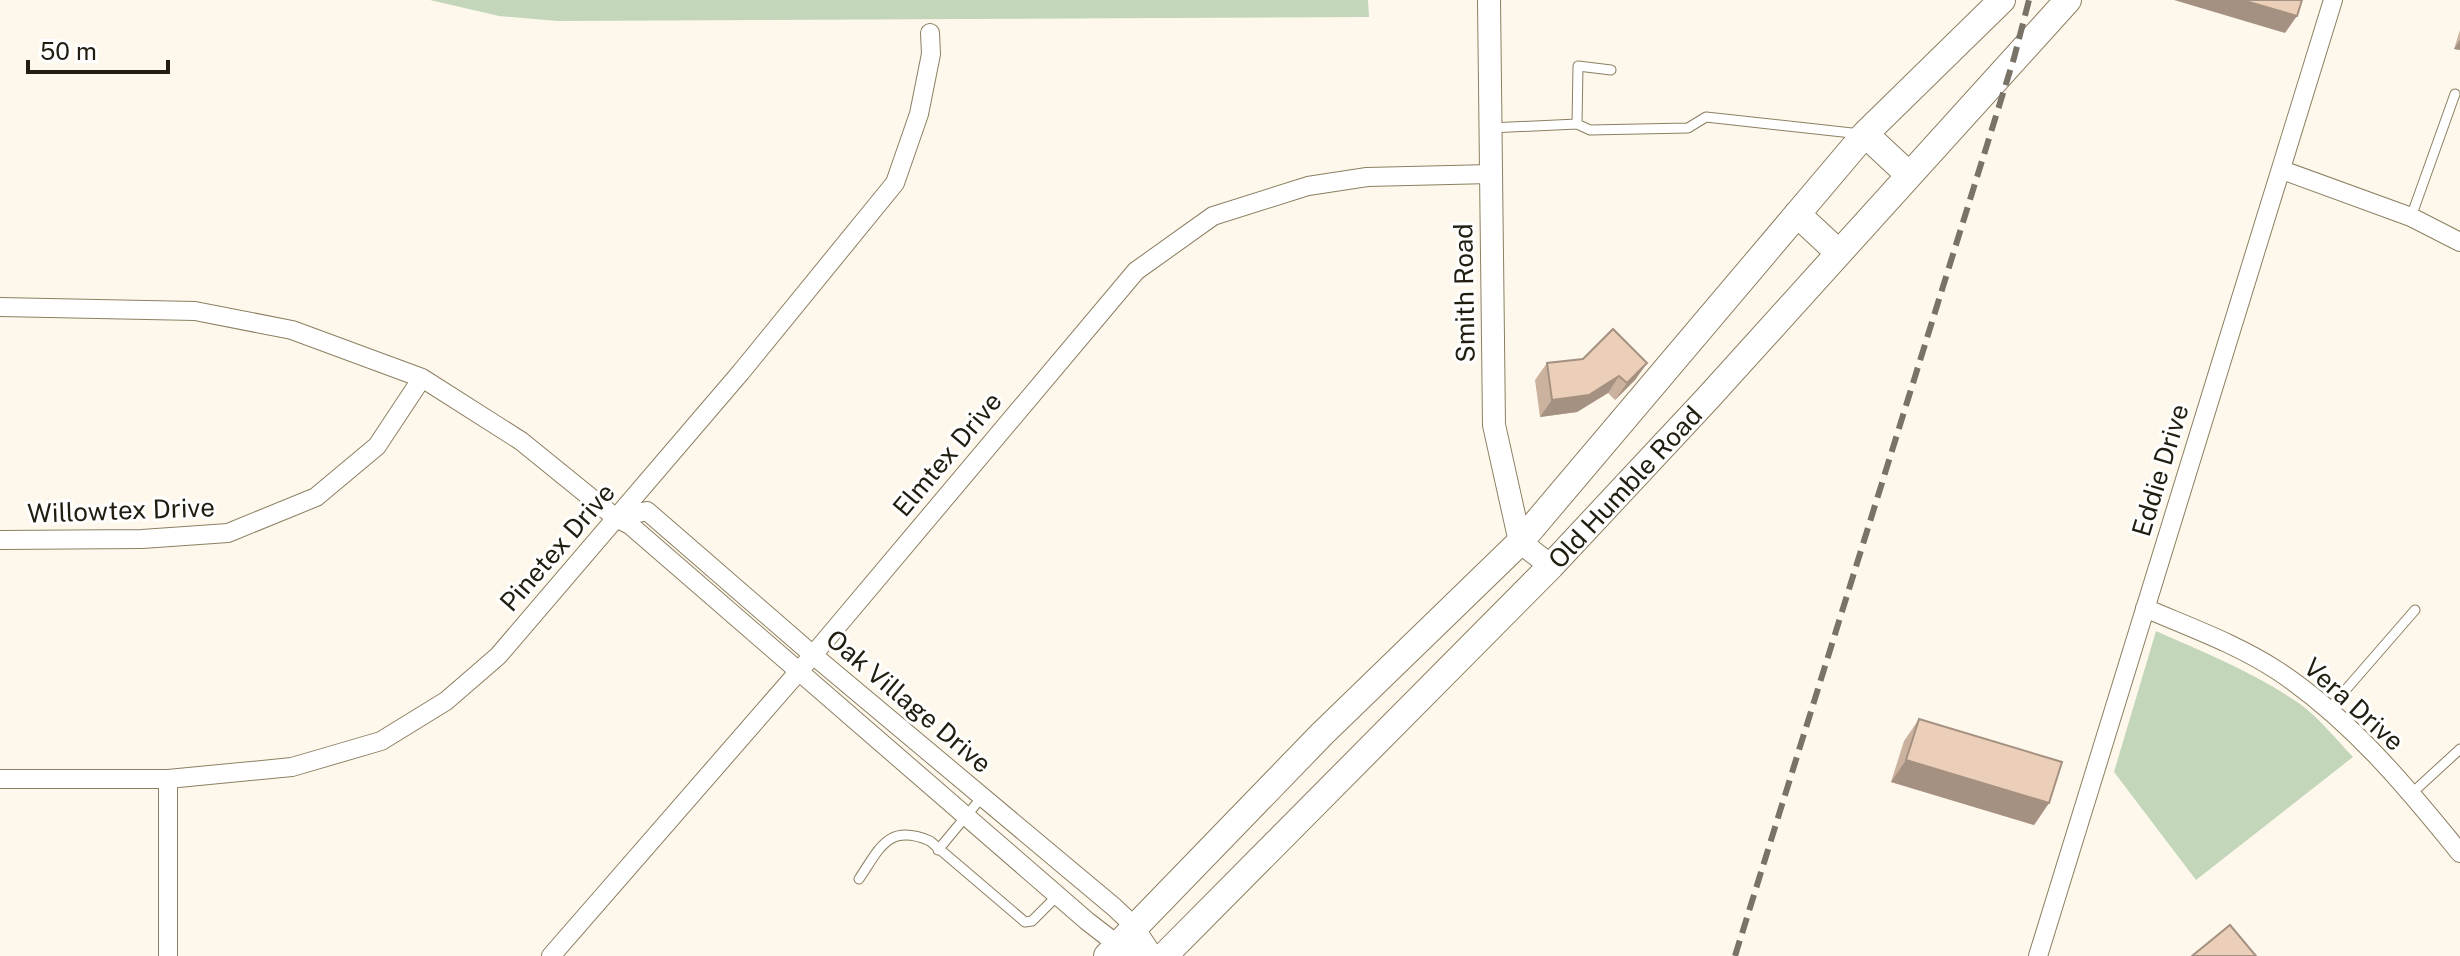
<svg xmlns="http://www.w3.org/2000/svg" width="2460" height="956" viewBox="0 0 2460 956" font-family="'Public Sans',sans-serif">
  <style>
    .green { fill: #c3d6ba }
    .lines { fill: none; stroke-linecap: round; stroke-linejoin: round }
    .service-casing { stroke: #8c7f61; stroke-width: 11 }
    .minor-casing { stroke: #8c7f61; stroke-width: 20 }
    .tertiary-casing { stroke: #8c7f61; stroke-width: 24 }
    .secondary-casing { stroke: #8c7f61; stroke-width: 28 }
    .service { stroke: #fff; stroke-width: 9 }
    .minor { stroke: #fff; stroke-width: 18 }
    .tertiary { stroke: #fff; stroke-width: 22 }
    .secondary { stroke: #fff; stroke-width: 26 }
    .rail { stroke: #797367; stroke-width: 6; stroke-dasharray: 16 8; stroke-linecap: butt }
    .wall { fill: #cbb29e }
    .shaded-wall { fill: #a59181 }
    .building { fill: #eccfb8; stroke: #a59181; stroke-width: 2 }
    .labels { text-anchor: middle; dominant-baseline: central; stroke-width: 6; stroke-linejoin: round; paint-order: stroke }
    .street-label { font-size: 26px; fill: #221d11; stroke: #fff }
  </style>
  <rect width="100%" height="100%" fill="#fef8ec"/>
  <!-- green -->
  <path class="green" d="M430 0H1368L1369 17 558 21 499 16Z
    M2156 631C2205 653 2256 673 2300 704 2320 719 2336 739 2353 757L2196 880 2114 772Z"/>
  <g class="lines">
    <!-- service casing -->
    <g class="service-casing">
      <path id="service" d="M1577 124 1578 66 1611 70
        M1490 128 1577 124 1590 130 1688 128 1706 117 1861 134
        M2411 217 2455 94
        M2329 709 2415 610
        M2411 794 2460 749
        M938 850 982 797
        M859 879C880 848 888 823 930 841L1025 922 1032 921 1058 895"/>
    </g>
    <!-- minor casing -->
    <g class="minor-casing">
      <path id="minor" d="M2282 170 2411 217 2460 242
        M0 307 195 311 292 330 422 378 521 441 616 518 630 525 1087 921 1118 945 1145 956
        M616 518 647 511 813 655 1114 907 1134 926 1154 956
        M0 540 142 539 228 533 316 497 377 446 422 378
        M2145 608C2189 627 2237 644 2278 671 2350 719 2406 786 2460 853
        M0 779H168L292 767 381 741 446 701 498 656 741 372 895 183 919 114 931 54 930 33
        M168 779V956
        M551 956 813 655 1136 271 1213 216 1308 186 1367 177 1491 174
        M2038 956 2333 0"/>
    </g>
    <!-- tertiary casing -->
    <g class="tertiary-casing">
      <path id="tertiary" d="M1489 0 1494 425 1520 542 1551 566"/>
    </g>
    <!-- secondary casing -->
    <g class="secondary-casing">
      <path id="secondary" d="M1865 134 1909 175
        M1797 214 1839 253
        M1107 956 1322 734 1520 542 1865 134 2002 0
        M1164 956 1551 566 1707 399 2068 0"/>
    </g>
    <!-- service -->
    <use href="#service" class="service"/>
    <!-- minor -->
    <use href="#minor" class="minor"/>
    <!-- tertiary -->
    <use href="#tertiary" class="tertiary"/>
    <!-- secondary -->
    <use href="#secondary" class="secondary"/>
    <!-- rail -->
    <path class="rail" d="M1735 956 2014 58 2029 0"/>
  </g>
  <!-- wall -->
  <path class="wall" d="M2460 30V50L2454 49Z
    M1547 363H1647L1635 380 1615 400 1608 393 1577 412 1540 417 1535 380Z
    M1919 719 2049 803 2034 825 1891 782 1904 741Z"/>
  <!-- shaded-wall -->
  <path class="shaded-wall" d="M2174 0H2242L2297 16 2285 33Z
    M2460 40V50L2454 49Z
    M1647 363 1635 380 1615 400 1627 383Z
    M1619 376 1608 393 1577 412 1540 417 1552 400Z
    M1906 760 2049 803 2034 825 1891 782Z"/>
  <!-- building -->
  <path class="building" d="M2242 0H2302L2297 16Z
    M1613 329 1647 363 1627 383 1619 376 1589 395 1552 400 1547 363 1583 359Z
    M1919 719 2062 762 2049 803 1906 760Z
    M2230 925 2256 956H2192Z"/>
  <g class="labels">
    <!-- street labels -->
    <g class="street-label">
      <text transform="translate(1464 293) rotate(-91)">Smith Road</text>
      <text transform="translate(947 454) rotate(-50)">Elmtex Drive</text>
      <text transform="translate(2160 470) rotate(-73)">Eddie Drive</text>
      <text transform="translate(1625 487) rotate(-47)">Old Humble Road</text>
      <text transform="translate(121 510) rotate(-2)">Willowtex Drive</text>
      <text transform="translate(557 547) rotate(-49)">Pinetex Drive</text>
      <text transform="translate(909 701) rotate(40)">Oak Village Drive</text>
      <text transform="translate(2354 704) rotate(42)">Vera Drive</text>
    </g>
  </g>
  <!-- scale -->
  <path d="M28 60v12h140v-12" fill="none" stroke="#221d11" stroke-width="4"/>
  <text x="40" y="60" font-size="24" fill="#221d11" stroke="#ffffff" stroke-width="6" paint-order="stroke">50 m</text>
</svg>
